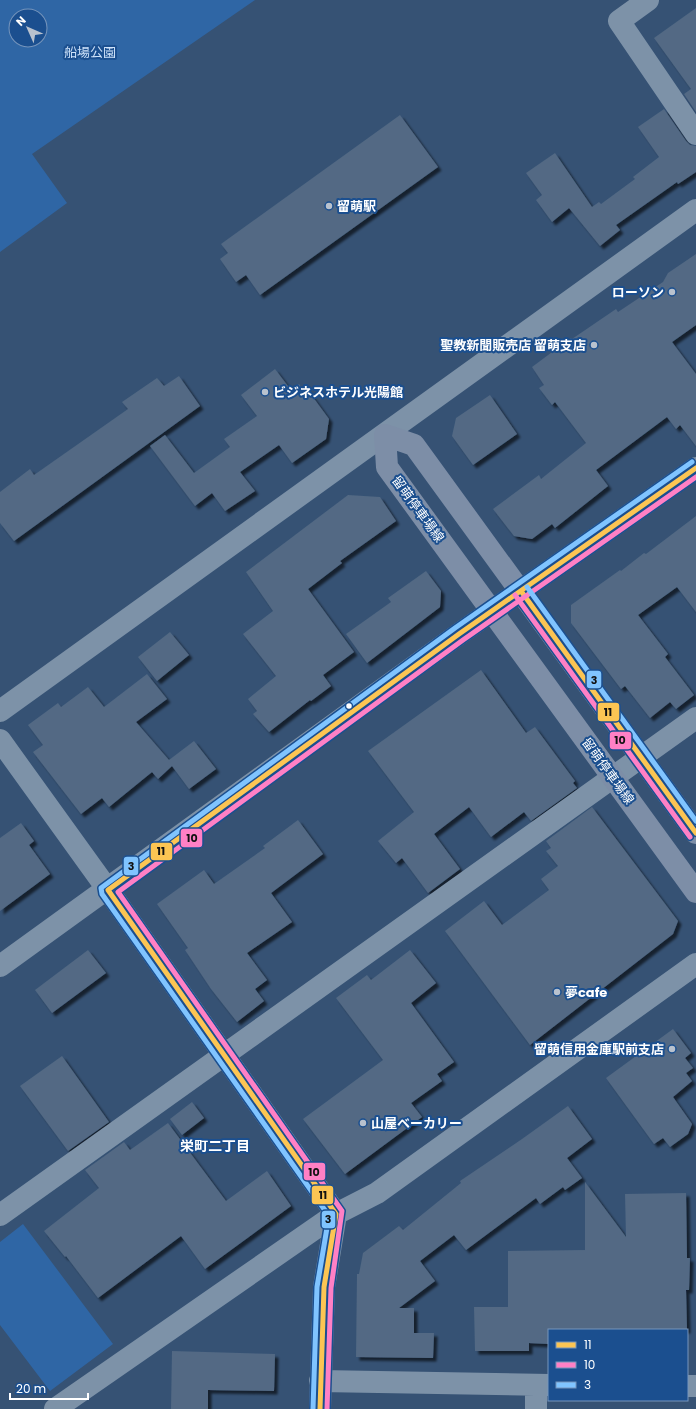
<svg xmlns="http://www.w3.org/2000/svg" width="696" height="1409" viewBox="0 0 696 1409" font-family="Poppins,'Noto Sans JP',sans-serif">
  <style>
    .green { fill: #2f66a5; fill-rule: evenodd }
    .building { fill: #526984; filter: url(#shadow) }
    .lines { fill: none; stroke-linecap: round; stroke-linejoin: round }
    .minor { stroke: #7d92a8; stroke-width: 22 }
    .major { stroke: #7d8ea7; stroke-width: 22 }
    .bus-1-casing { stroke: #1b4f8f; stroke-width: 8 }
    .bus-2-casing { stroke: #1b4f8f; stroke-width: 8 }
    .bus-3-casing { stroke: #1b4f8f; stroke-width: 8 }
    .bus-1 { stroke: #fcc553; stroke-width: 5 }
    .bus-2 { stroke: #ff80c5; stroke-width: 5 }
    .bus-3 { stroke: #80c4ff; stroke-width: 5 }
    .poi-dot { fill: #b9c2ce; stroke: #1b4f8f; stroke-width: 1.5 }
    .bus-dot { fill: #fff; stroke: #1b4f8f; stroke-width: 1.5 }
    .labels { text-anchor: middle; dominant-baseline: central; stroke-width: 4; stroke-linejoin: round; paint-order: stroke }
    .park-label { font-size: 13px; fill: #cfe3fa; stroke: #1b4f8f }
    .poi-label { font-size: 13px; font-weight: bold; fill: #fff; stroke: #1b4f8f; text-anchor: start }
    .street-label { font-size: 13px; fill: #fff; stroke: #1b4f8f }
    .neighbourhood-label { font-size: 14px; font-weight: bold; fill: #fff; stroke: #1b4f8f }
    .line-badge { stroke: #1b4f8f; stroke-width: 1.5 }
    .pale-badge-label { font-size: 11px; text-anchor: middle; font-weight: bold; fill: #111 }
  </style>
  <defs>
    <filter id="shadow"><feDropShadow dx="3.5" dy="3.5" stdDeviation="1" flood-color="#0009"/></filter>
  </defs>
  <rect width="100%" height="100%" fill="#365274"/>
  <!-- green -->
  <path class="green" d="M0 0H255L32 154 67 203 0 252ZM16 16H40V40H16Z
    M23 1224 113 1344 50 1391 0 1325V1242Z"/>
  <!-- building -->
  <path class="building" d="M696 8V112L684 94 691 89 654 38Z
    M664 109 686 141 690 145 696 146V172L678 184 677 182 616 225 620 230 600 246 569 208 552 222 536 200 542 195 526 173 555 153 592 207 599 202 601 204 635 179 633 177 659 157 638 127Z
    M400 115 438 167 260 295 246 275 236 282 220 259 228 253 221 244Z
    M696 254V325L672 342 696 374V446L680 425 676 429 667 417 596 470 608 486 555 528 552 524 532 539 514 536 493 509 539 475 541 479 586 443 555 402 552 405 539 388 544 385 532 367 571 338 572 339 616 309 618 312 663 282 668 273Z
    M275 369 291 390 299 384 304 391 307 389 329 419 326 439 292 463 279 445 240 472 255 491 225 511 212 493 195 506 150 446 165 435 194 473 230 447 224 439 257 416 241 395Z
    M179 376 200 406 14 541 0 523V492L30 469 34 475 128 409 122 402 157 378 164 386Z
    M490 395 517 434 473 465 452 436 456 418Z
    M348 495 380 497 396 521 340 561 342 563 308 589 354 652 323 675 331 686 311 701 310 700 269 732 253 714 257 711 248 699 276 676 243 634 273 611 246 572Z
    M696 516V612L677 587 638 615 668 654 665 657 694 695 676 709 670 702 650 718 625 686 621 689 571 623V605L620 570 621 571 644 553 646 554Z
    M426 571 441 591 440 607 367 663 346 634 391 602 388 598Z
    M170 632 189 655 157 681 138 657Z
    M481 670 526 733 535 727 575 781 573 783 577 788 531 821 524 812 491 837 469 807 434 834 460 869 428 893 402 858 396 863 378 841 414 812 368 751Z
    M147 674 167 699 136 722 169 760 194 741 216 769 189 789 172 766 158 779 152 772 109 807 102 798 81 814 33 752 43 745 28 725 58 703 61 707 88 687 104 707Z
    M592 807 678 921 673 934 530 1045 445 931 484 901 502 925 549 890 541 879 558 866 546 851 551 848 546 841Z
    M298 820 323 854 271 893 292 922 247 953 267 980 255 989 264 1001 237 1022 211 989 185 950 188 948 157 904 204 870 214 884 265 848 263 846Z
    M21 823 34 841 29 845 50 874 0 911V838Z
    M88 950 106 973 52 1013 35 990Z
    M410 950 436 983 411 1003 454 1062 437 1074 442 1081 411 1103 422 1117 345 1174 303 1119 383 1060 336 998 367 975 371 980Z
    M673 1029 691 1053 685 1058 693 1068 686 1073 692 1081 673 1097 692 1124 688 1134 670 1147 663 1138 654 1144 606 1078Z
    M62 1056 109 1122 68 1151 20 1086Z
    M192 1102 204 1118 182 1135 170 1119Z
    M568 1106 592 1139 567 1158 582 1178 565 1190 563 1187 540 1204 536 1198 466 1250 454 1235 420 1261 435 1281 399 1308H414V1333H434L433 1358 356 1357 357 1274H359L363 1253 399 1226 403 1230 461 1183 460 1181 522 1139Z
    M168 1123 226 1201 267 1171 291 1206 205 1269 181 1236 98 1298 66 1256 65 1257 44 1231 99 1188 85 1170 124 1142 130 1150Z
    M585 1182 626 1237 625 1194 686 1193 687 1258H690L689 1290H686L687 1330H549V1344L529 1343V1351H475L474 1307H508V1251L585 1250Z
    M172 1351 275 1354 274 1391 208 1390V1409H171Z"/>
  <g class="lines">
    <!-- minor -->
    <path class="minor" d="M648 0 619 21 696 134
      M0 711 696 210
      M0 740 108 890 336 1214 324 1287 320 1409
      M0 966 459 634 696 468
      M0 1215 696 718
      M320 1381 549 1385
      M536 1385V1409
      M687 1386H696
      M55 1409 336 1214 377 1193 696 964"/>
    <!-- major -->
    <path class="major" d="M696 833 414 445 385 435 387 467 696 892"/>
    <!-- bus-1 casing -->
    <g class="bus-1-casing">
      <path id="bus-1" d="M521 591 696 833
        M320 1409 324 1287 336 1214 108 890 459 634 696 468"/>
    </g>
    <!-- bus-2 casing -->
    <g class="bus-2-casing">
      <path id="bus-2" d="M515 595 690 837
        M327 1409 331 1288 342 1211 118 892 463 640 696 477"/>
    </g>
    <!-- bus-3 casing -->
    <g class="bus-3-casing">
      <path id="bus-3" d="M527 587 696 821
        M313 1409 317 1287 329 1216 102 894 101 888 455 628 692 462"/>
    </g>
    <!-- bus-1 -->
    <use href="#bus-1" class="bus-1"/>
    <!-- bus-2 -->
    <use href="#bus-2" class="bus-2"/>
    <!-- bus-3 -->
    <use href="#bus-3" class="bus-3"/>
  </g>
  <!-- markers -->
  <g class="poi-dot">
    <circle cx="329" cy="206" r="4"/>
    <circle cx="672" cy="292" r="4"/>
    <circle cx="594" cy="345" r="4"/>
    <circle cx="265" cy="392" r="4"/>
    <circle cx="557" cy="992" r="4"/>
    <circle cx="672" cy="1049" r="4"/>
    <circle cx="363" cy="1123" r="4"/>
  </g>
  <circle class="bus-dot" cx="349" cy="706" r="3.5"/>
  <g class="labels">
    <!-- park labels -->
    <g class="park-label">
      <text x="90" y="52">船場公園</text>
    </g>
    <!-- poi labels -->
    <g class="poi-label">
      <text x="337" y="206">留萌駅</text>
      <text x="664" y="292" text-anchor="end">ローソン</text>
      <text x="586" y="345" text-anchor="end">聖教新聞販売店 留萌支店</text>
      <text x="273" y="392">ビジネスホテル光陽館</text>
      <text x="565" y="992">夢cafe</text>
      <text x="664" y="1049" text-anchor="end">留萌信用金庫駅前支店</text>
      <text x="371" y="1123">山屋ベーカリー</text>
    </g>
    <!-- street labels -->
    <g class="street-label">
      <text transform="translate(418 509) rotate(54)">留萌停車場線</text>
      <text transform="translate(608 771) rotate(54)">留萌停車場線</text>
    </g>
    <!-- neighbourhood labels -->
    <g class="neighbourhood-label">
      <text x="215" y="1146">栄町二丁目</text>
    </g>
  </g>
  <g class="line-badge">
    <rect x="586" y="670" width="16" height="19" rx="4" fill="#80c4ff"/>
    <rect x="597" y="702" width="23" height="20" rx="4" fill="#fcc553"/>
    <rect x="609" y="731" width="23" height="19" rx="4" fill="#ff80c5"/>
    <rect x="180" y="828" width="23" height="20" rx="4" fill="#ff80c5"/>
    <rect x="150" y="842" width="23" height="19" rx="4" fill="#fcc553"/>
    <rect x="123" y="856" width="16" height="20" rx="4" fill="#80c4ff"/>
    <rect x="303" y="1162" width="23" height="19" rx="4" fill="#ff80c5"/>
    <rect x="311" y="1185" width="23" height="20" rx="4" fill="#fcc553"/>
    <rect x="321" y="1210" width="15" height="19" rx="4" fill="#80c4ff"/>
  </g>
  <g class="pale-badge-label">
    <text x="594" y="684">3</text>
    <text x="608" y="716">11</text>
    <text x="620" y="744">10</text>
    <text x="192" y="842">10</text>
    <text x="161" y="855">11</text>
    <text x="131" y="870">3</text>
    <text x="314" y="1176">10</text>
    <text x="323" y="1199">11</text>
    <text x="328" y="1223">3</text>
  </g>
  <!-- legend -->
  <rect x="548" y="1329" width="140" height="72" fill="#1b4f8f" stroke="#7695bc"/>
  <rect x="556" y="1342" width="20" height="6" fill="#fcc553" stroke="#7695bc"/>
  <text x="584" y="1349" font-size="12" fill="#ffffff">11</text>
  <rect x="556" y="1362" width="20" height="6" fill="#ff80c5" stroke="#7695bc"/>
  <text x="584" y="1369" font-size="12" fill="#ffffff">10</text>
  <rect x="556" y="1382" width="20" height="6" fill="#80c4ff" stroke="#7695bc"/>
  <text x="584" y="1389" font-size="12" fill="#ffffff">3</text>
  <!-- north arrow -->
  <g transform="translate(28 28) rotate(315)"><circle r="19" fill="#1b4f8f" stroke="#7695bc"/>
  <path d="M0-3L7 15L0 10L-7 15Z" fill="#b9c2ce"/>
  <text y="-6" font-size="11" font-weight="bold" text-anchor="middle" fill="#ffffff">N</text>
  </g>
  <!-- scale -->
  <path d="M10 1393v6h78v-6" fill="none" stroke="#ffffff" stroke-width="2"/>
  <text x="16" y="1393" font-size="12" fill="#ffffff" stroke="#1b4f8f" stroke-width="3" paint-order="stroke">20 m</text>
</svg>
